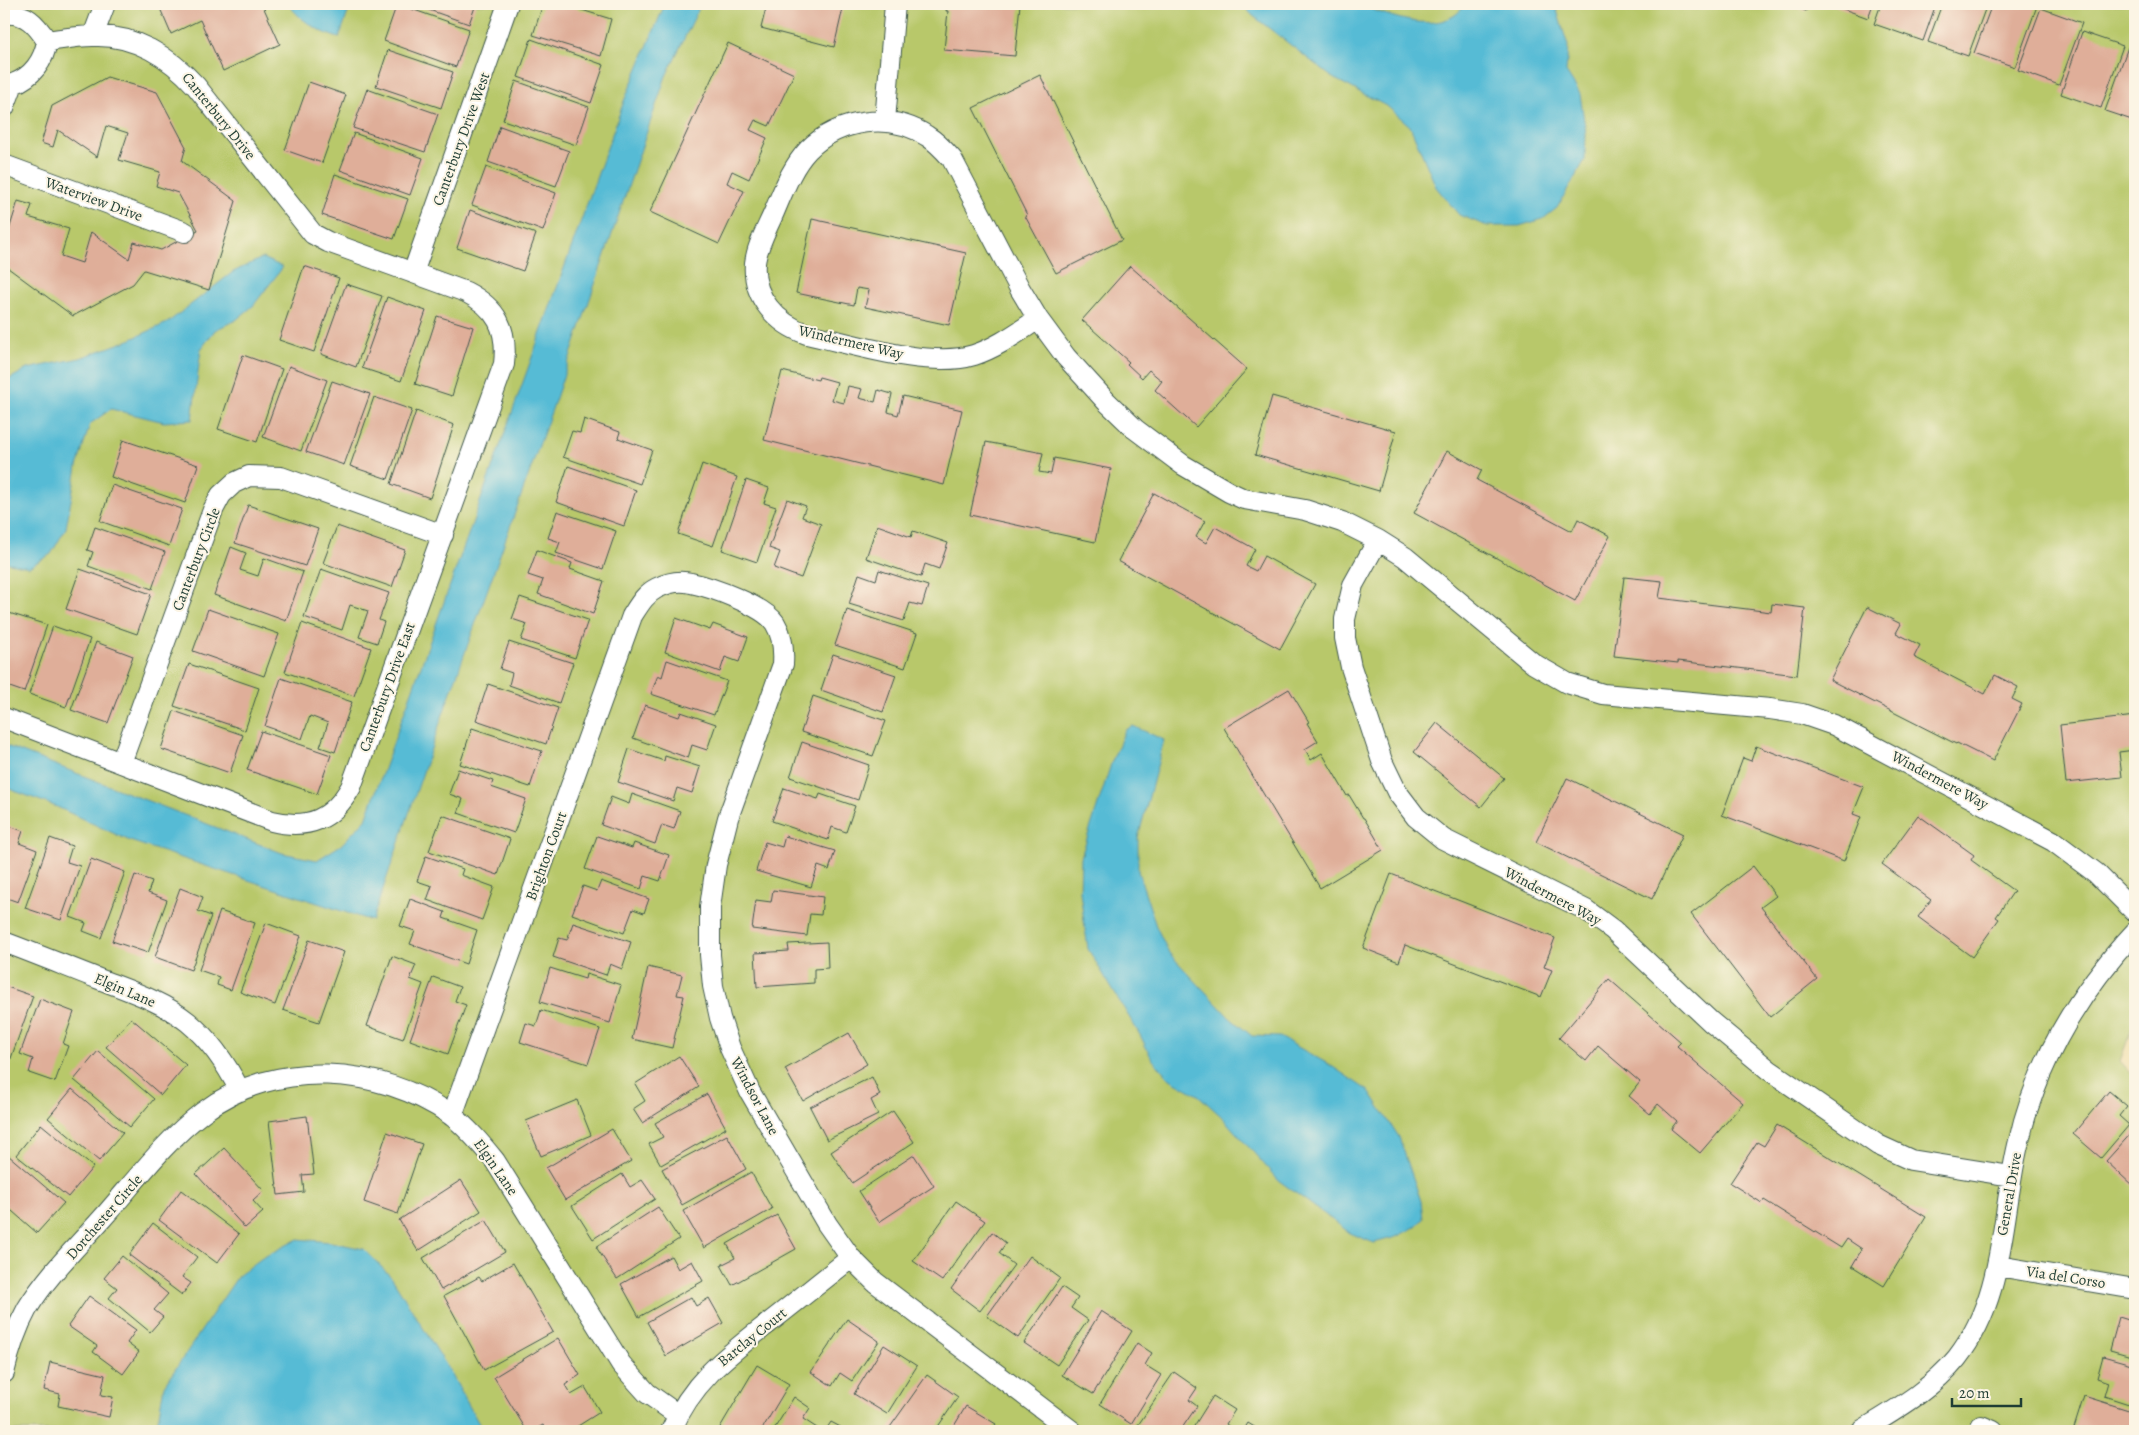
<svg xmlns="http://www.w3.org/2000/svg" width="2139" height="1435" viewBox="0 0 2139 1435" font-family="Alegreya,serif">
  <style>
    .green { fill: #b8c86b; stroke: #6c8250 }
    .sand { fill: #eeda9e; stroke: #868c69 }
    .water { fill: #57bbd5; stroke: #3b7c84 }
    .building { fill: #dfae99 }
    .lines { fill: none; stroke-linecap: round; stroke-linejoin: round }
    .minor-casing { stroke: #3f574c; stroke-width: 22 }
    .minor { stroke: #fff; stroke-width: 20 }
    .labels { text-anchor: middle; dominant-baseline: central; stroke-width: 4; stroke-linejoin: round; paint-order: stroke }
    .street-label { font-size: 15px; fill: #1f3d34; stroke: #fcf5e5 }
  </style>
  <rect width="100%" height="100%" fill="#fcf5e5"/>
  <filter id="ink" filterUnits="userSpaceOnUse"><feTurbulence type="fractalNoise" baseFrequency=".02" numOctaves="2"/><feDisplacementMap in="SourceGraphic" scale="10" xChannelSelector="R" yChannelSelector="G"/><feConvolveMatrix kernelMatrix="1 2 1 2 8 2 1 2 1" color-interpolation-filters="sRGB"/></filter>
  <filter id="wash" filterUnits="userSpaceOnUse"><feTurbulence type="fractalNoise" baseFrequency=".0096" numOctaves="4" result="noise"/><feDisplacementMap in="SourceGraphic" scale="20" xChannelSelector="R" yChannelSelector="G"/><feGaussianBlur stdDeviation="1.12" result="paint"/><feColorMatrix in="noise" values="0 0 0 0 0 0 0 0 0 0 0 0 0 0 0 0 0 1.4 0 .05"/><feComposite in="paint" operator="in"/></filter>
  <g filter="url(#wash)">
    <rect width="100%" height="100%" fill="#f7ead3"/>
    <!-- green -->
    <path class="green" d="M4 4H2135V1431H4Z"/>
    <!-- sand -->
    <path class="sand" d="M2135 1019V1071L2130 1072 2120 1061Z"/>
    <!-- water -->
    <path class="water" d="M289 4H351L339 38C323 34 297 19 289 4Z
      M665 4H701L666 76 555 401 443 714 372 921 130 841 57 807 4 787V745L282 853 317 860 341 845 366 819 624 101Z
      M1242 4H1360C1388 17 1445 38 1465 4H1555L1568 46 1566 72 1580 94 1586 134 1585 160 1557 208 1543 219 1519 226H1487L1459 215 1436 187 1410 126 1388 107 1333 78 1252 15Z
      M262 258 283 267 253 306 236 320 215 330 201 349 192 420 164 422 111 409 90 424 77 467 66 528 51 554 29 567 4 562V382L27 369 80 358 129 340 167 323 233 272Z
      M1133 726 1164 740 1138 838V871L1156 926 1169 953 1230 1018 1252 1036 1280 1037 1330 1065 1370 1092 1399 1137 1421 1201 1423 1219 1415 1227 1396 1237 1374 1243 1350 1233 1278 1180 1221 1116 1198 1095 1170 1079 1152 1059 1140 1035 1088 949 1080 892 1081 857 1112 761 1125 730Z
      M298 1239 331 1242 364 1249 392 1278 448 1368 483 1431H156L164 1386 238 1276 262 1258Z"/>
    <g id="blocks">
      <!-- building -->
      <path class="building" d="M163 4H205L206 5 210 4H262L280 44 223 71 200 20 171 34 159 6Z
        M397 4 469 29 456 67 384 41Z
        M412 4H476L469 24Z
        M543 4H562L611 19 601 56 533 35Z
        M767 4H844L834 47 761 28Z
        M947 4H1020L1015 56 944 50 948 11H946Z
        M1788 4H1809L1806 11Z
        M1830 4H1873L1868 18Z
        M1881 4H1936L1923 41 1874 24Z
        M1942 4H1987L1968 56 1928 42Z
        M1992 4H2032L2037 6 2015 67 1974 53Z
        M2041 8 2082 23 2059 85 2018 70Z
        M2082 32 2123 46 2101 108 2061 94Z
        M531 39 604 65 591 103 518 77Z
        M728 43 794 74 769 126 755 120 750 130 767 138 749 179 732 171 727 183 744 191 719 244 650 212Z
        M2128 47 2135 49V121L2105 111Z
        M388 50 453 72 441 108 376 86Z
        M1040 75 1122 240 1056 273 1025 216 1027 215 973 108Z
        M107 77 157 92 186 147 182 161 236 201 209 290 144 270 133 284 73 316 4 265V246L18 201 32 205 28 217 69 229 61 256 82 263 91 232 129 259 134 242 161 250 198 230 178 193 156 186 160 172 119 160 128 133 106 126 97 157 58 130 53 147 41 143 52 106Z
        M516 81 589 107 576 145 503 120Z
        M309 82 346 95 322 163 285 150Z
        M367 89 438 114 425 152 353 128Z
        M500 126 569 151 556 186 488 162Z
        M354 133 423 158 410 195 340 170Z
        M486 167 556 193 543 231 472 205Z
        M335 174 408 199 394 239 322 215Z
        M470 210 536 234 523 271 457 248Z
        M812 219 966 253 949 325 865 307 869 290 857 288 854 305 796 293Z
        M304 266 339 278 314 352 279 340Z
        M1130 266 1247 369 1196 427 1155 390 1162 381 1149 370 1142 378 1127 364 1129 362 1082 320Z
        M346 284 382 296 356 367 321 354Z
        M387 297 426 311 401 381 362 368Z
        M437 316 473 327 452 396 415 384Z
        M243 355 282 369 257 442 218 429Z
        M289 366 327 380 301 451 263 437Z
        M782 371 818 380 819 377 837 382 832 400 844 403 848 386 862 389 859 398 875 402 878 390 892 394 888 412 898 415 903 396 962 410 944 485 764 440Z
        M332 381 370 394 344 465 306 452Z
        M1272 396 1396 431 1379 491 1255 455Z
        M374 397 412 410 388 479 350 466Z
        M416 411 454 425 430 498 391 484Z
        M584 419 620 432 618 438 652 450 640 484 563 457 572 431 580 433Z
        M123 440 198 465 185 503 111 477Z
        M986 442 1043 453 1039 472 1051 474 1054 458 1111 469 1095 542 970 515Z
        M1447 451 1482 470 1477 480 1572 531 1578 519 1610 536 1575 601 1414 513Z
        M702 464 737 477 713 546 678 534Z
        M568 466 636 490 624 526 556 502Z
        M746 480 769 488 764 503 776 507 757 562 722 550Z
        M112 485 182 509 169 546 100 521Z
        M1154 493 1205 521 1196 537 1206 543 1215 527 1255 549 1246 566 1256 571 1264 556 1315 584 1280 649 1118 561Z
        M787 499 806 506 802 517 821 524 801 578 774 568 780 552 769 548Z
        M248 505 318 529 305 566 235 543Z
        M557 511 616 531 603 569 556 553 560 542 548 538Z
        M877 525 911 537 913 531 948 543 939 569 925 564 921 577 866 558Z
        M337 526 405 550 392 587 323 563Z
        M95 527 165 552 152 589 88 566 93 552 87 550Z
        M231 547 246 553 240 570 258 576 264 558 303 572 286 621 214 595Z
        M537 550 572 563 570 569 604 581 593 614 538 594 543 580 528 575Z
        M80 569 151 594 137 634 66 609Z
        M321 569 389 593 379 620 384 622 377 643 359 637 368 611 350 605 342 630 304 617Z
        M879 570 928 586 922 606 910 603 904 621 849 604 859 574 876 580Z
        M1624 577 1662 581 1659 598 1771 612 1772 604 1805 608 1797 675 1678 661V663L1614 656Z
        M520 597 588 620 575 658 521 640 527 624 512 619Z
        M1867 607 1901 624 1896 633 1920 645 1914 657 1985 694 1995 675 2018 687 2012 699 2022 704 1993 761 1957 743 1956 744 1830 680Z
        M208 609 279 634 264 676 193 651Z
        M847 610 917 633 905 668 835 645Z
        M9 613 47 625 24 692 4 685V628Z
        M676 618 710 630 713 624 748 637 739 662 725 657 720 672 665 652Z
        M302 623 371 648 354 696 285 672Z
        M53 626 90 639 66 707 29 694Z
        M96 642 133 656 108 723 71 710Z
        M509 642 573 663 559 703 509 685 512 673 500 669Z
        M833 654 896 675 883 712 821 690Z
        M667 660 727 681 714 715 651 694 658 675 662 677Z
        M189 664 259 688 245 730 174 706Z
        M281 678 352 702 335 752 320 747 328 723 310 716 302 739 265 726Z
        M488 684 558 708 546 744 476 720Z
        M1289 689 1309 722 1307 723 1318 741 1305 749 1311 760 1322 753 1347 796 1349 795 1363 818H1364L1383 850 1320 888 1224 728Z
        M813 696 886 721 873 756 801 732Z
        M645 705 679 717 681 712 716 724 707 750 692 745 688 758 633 738Z
        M174 711 243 735 230 773 161 749Z
        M2135 716V750L2119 752 2122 777 2066 783 2060 725Z
        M1437 723 1504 778 1481 807 1414 752Z
        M472 728 542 751 530 787 460 764Z
        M261 731 331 755 317 794 247 770Z
        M802 742 869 765 858 800 790 777Z
        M1756 746 1864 787 1853 814 1861 817 1844 861 1722 815 1743 758 1751 761Z
        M629 749 664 761 665 756 700 767 692 793 677 788 673 801 618 782Z
        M458 769 493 781 491 787 526 799 514 833 458 813 463 799 449 794Z
        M1567 778 1683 834 1652 899 1536 842Z
        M784 788 818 799 820 794 855 806 846 832 832 827 828 840 772 821Z
        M632 794 680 811 674 829 662 825 655 844 601 825 611 797 629 804Z
        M442 815 510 839 498 875 429 851Z
        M1918 815 1974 855 1971 860 2014 891 1996 917 1999 919 1972 957 1918 917 1931 900 1882 864Z
        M4 824 23 831 19 843 37 850 18 902 4 897Z
        M597 836 632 848 634 843 669 855 660 881 645 876 641 889 585 869Z
        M785 836 835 851 829 870 818 866 811 887 756 871 765 842 782 847Z
        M50 838 72 846 67 862 80 866 61 920 25 908Z
        M426 856 463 869 461 875 494 887 482 920 427 900 432 886 417 881Z
        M91 859 125 872 101 938 83 931 86 923 70 917Z
        M1753 866 1776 896 1761 907 1817 979 1770 1017 1691 914Z
        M1391 874 1555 938 1544 967 1552 970 1541 997 1405 945 1399 962 1363 948Z
        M135 875 152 881 148 893 167 900 148 953 112 941Z
        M601 881 649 899 644 913 633 909 624 933 572 914 583 886 597 891Z
        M180 888 203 897 198 911 211 916 191 970 155 957Z
        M773 890 823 897 821 915 810 914 807 936 752 929 756 900 771 902Z
        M410 899 445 912 443 918 477 930 466 964 410 944 415 931 400 926Z
        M220 911 255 923 231 990 217 985 219 977 199 970Z
        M266 923 301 936 275 1005 240 992Z
        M573 923 631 942 622 969 610 964 606 975 553 957 559 938 567 940Z
        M309 940 344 952 319 1022 283 1010Z
        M827 942 828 968 814 969V983L757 987 755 953 789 951 788 944Z
        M392 956 416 965 410 979 423 984 403 1039 367 1026Z
        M648 967 682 975 677 995 684 996 672 1048 632 1039Z
        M550 968 585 979 586 974 621 985 610 1023 540 1002Z
        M433 977 460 987 455 1001 466 1005 448 1054 410 1040Z
        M1609 979 1681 1042 1677 1046 1743 1103 1700 1153 1671 1129 1677 1121 1658 1104 1650 1114 1629 1096 1640 1082 1598 1046 1586 1061 1559 1038Z
        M4 986 33 996 9 1064 4 1062Z
        M40 999 74 1012 63 1044 68 1046 55 1082 29 1073 33 1059 20 1054Z
        M541 1010 600 1029 588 1064 520 1042 526 1023 536 1026Z
        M131 1018 186 1065 161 1095 106 1047Z
        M849 1033 867 1064 803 1101 785 1069Z
        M98 1051 154 1099 130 1127 74 1080Z
        M679 1056 699 1087 642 1123 633 1109 645 1101 635 1084Z
        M872 1077 880 1095 871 1100 878 1115 827 1140 810 1107Z
        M72 1089 123 1133 99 1161 48 1118Z
        M2109 1091 2127 1106 2119 1116 2129 1125 2101 1158 2073 1134Z
        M707 1094 726 1128 661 1165 649 1144 663 1137 655 1123Z
        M577 1100 591 1135 541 1156 526 1121Z
        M893 1111 914 1142 852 1183 831 1152Z
        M307 1116 314 1174 302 1175 304 1192 278 1195 269 1121Z
        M41 1124 93 1167 68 1197 16 1155Z
        M1777 1125 1926 1217 1884 1286 1852 1266 1862 1249 1847 1239 1841 1248 1764 1200 1762 1203 1730 1183 1757 1142 1764 1146Z
        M612 1129 631 1161 565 1200 546 1168Z
        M2135 1129V1183L2133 1186 2106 1161Z
        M387 1132 422 1144 398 1214 364 1202Z
        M727 1135 746 1169 682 1205 662 1169Z
        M224 1148 264 1191 253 1201 263 1212 245 1228 196 1174Z
        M8 1155 64 1203 37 1233 4 1204V1160Z
        M914 1155 934 1186 879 1222 859 1191Z
        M751 1172 772 1209 704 1248 683 1211Z
        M622 1174 630 1187 642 1180 655 1199 593 1239 572 1206Z
        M461 1180 481 1211 418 1251 399 1220Z
        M181 1190 239 1234 217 1263 159 1220Z
        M956 1201 985 1221 942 1281 913 1261Z
        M658 1207 679 1239 617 1279 596 1247Z
        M777 1215 796 1249 732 1285 721 1265 735 1258 727 1244Z
        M486 1220 505 1252 441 1290 423 1258Z
        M153 1223 197 1257 182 1277 191 1283 182 1295 129 1255Z
        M992 1232 1006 1243 999 1253 1014 1265 980 1311 951 1289Z
        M122 1256 168 1294 154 1310 163 1317 150 1332 109 1298 117 1288 104 1278Z
        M671 1256 678 1269 692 1261 703 1281 639 1317 621 1284Z
        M1030 1256 1060 1278 1018 1338 987 1316Z
        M513 1263 553 1332 484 1370 444 1296 479 1277 482 1281Z
        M1062 1287 1078 1298 1071 1308 1088 1320 1057 1365 1024 1343Z
        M89 1296 136 1330 127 1343 139 1352 123 1374 93 1352 97 1346 68 1326Z
        M691 1297 696 1306 709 1298 723 1323 666 1356 647 1322Z
        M1101 1311 1132 1331 1093 1394 1062 1375Z
        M2119 1317 2135 1322V1357L2110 1350Z
        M847 1319 879 1341 852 1381 840 1373 832 1386 811 1372Z
        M558 1338 580 1375 565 1385 571 1395 585 1387 600 1412 570 1431H547L543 1425 532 1431H527L494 1377Z
        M1137 1343 1152 1353 1145 1365 1161 1375 1131 1424 1100 1404Z
        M884 1345 917 1366 887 1414 854 1394Z
        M2103 1356 2135 1365V1406L2104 1396 2108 1382 2097 1378Z
        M50 1362 105 1375 101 1395 113 1397 109 1417 58 1406 60 1394 44 1390Z
        M757 1365 789 1384 761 1431H722L719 1429Z
        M1174 1372 1197 1388 1189 1400 1197 1406 1180 1431H1141L1136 1428Z
        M927 1375 958 1397 935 1431H891L888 1430Z
        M1213 1396 1235 1410 1226 1424 1235 1431H1191Z
        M2084 1396 2135 1412 2129 1431H2084L2074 1428Z
        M794 1397 810 1408 803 1419 817 1428 816 1431H773Z
        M966 1406 996 1424 991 1431H951Z
        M831 1422 848 1431H825Z
        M1248 1423 1261 1431H1243Z"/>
    </g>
  </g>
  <g filter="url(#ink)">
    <use href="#blocks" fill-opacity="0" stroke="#3f574c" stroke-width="1"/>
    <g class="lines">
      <!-- minor casing -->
      <g class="minor-casing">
        <path id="minor" d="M4 14C26 12 36 24 47 41
          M93 36 105 4
          M4 108 13 84C32 77 44 61 47 41
          M885 121 895 4
          M4 165 185 232
          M413 273 508 4
          M1038 319C1018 332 998 347 974 355 930 369 853 344 807 334 777 324 752 297 755 263 757 245 768 227 775 210 784 189 792 167 808 150 839 119 890 112 927 136 937 142 945 151 952 159L1020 289 1038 319 1066 357 1106 401 1135 429 1183 465 1229 492 1244 499 1305 510 1342 522 1378 540 1405 557 1534 664 1567 683 1603 694 1770 709 1802 714 1834 725 2053 841 2096 873 2135 912
          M1378 540 1353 585 1345 619V638L1351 667 1382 761 1397 792 1416 817 1443 839 1586 910 1613 930 1711 1022 1769 1070 1878 1145 1911 1160 2011 1176
          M4 718 272 821C309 830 333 819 351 787L504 364C508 329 497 308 466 292L328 242 313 234 196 86C170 57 134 34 93 36 78 36 62 39 47 41
          M121 763 213 510 221 495 234 483 249 476 281 477 443 535
          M4 942C36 954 68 967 99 979 130 991 162 1001 188 1022 211 1041 227 1065 240 1091
          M452 1116 632 616C639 605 645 594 657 588 667 583 680 580 691 583 711 587 764 606 775 623 783 636 784 650 783 664L728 818 716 865 710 907V955L713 986 720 1018 730 1048 750 1092 827 1224 851 1258 875 1282 1072 1431
          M1998 1266 2135 1289
          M4 1373C9 1351 16 1329 27 1309 48 1274 80 1244 107 1213 137 1179 166 1140 203 1112 275 1058 379 1065 451 1115 468 1128 482 1145 495 1161L621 1364 647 1393 678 1415
          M1981 1426 1993 1431
          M671 1431C692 1381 728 1355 770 1322 797 1301 824 1279 851 1258
          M1861 1431C1895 1410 1931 1390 1957 1358 2005 1297 2001 1217 2018 1145 2036 1062 2078 993 2135 932"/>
      </g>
      <!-- minor -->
      <use href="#minor" class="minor"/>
    </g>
  </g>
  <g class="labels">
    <!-- street labels -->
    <g class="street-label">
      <text transform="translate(219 116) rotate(51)">Canterbury Drive</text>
      <text transform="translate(461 139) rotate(-70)">Canterbury Drive West</text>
      <text transform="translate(94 199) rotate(20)">Waterview Drive</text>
      <text transform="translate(851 342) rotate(13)">Windermere Way</text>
      <text transform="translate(196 559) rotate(-69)">Canterbury Circle</text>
      <text transform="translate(387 687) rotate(-70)">Canterbury Drive East</text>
      <text transform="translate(1940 780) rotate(28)">Windermere Way</text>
      <text transform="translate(546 856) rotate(-70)">Brighton Court</text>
      <text transform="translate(1553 896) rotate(28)">Windermere Way</text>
      <text transform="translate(125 990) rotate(23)">Elgin Lane</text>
      <text transform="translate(755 1096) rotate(62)">Windsor Lane</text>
      <text transform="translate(496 1167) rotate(55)">Elgin Lane</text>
      <text transform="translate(2009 1194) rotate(-80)">General Drive</text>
      <text transform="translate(104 1217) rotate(-49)">Dorchester Circle</text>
      <text transform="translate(2066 1277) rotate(9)">Via del Corso</text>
      <text transform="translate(752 1337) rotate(-39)">Barclay Court</text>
    </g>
  </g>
  <!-- margin -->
  <rect width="2139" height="1435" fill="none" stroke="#fcf5e5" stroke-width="20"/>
  <!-- scale -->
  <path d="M1952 1398v8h69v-8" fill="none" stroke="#1f3d34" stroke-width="2.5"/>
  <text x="1959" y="1398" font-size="15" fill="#1f3d34" stroke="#fcf5e5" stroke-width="4" paint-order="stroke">20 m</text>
</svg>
